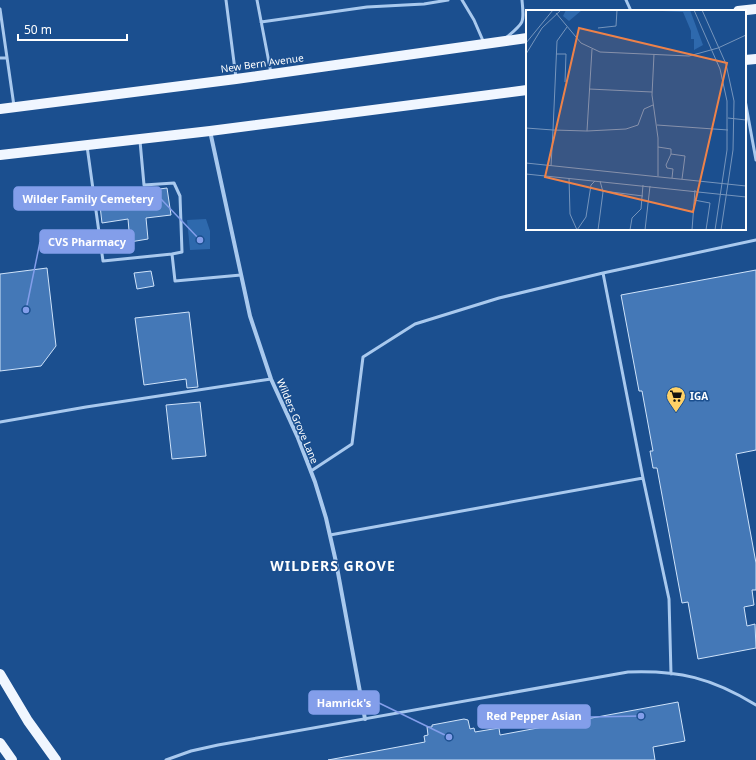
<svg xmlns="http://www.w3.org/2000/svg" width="756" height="760" viewBox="0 0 756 760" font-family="'Noto Sans',sans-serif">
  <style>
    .green { fill: #2e69ad }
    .building { fill: #4478b7; stroke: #cfe3fa }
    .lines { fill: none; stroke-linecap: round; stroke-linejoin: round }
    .lane { stroke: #a9c9ee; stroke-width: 3 }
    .street { stroke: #a9c9ee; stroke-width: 4 }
    .primary { stroke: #f0f6ff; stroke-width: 10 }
    .labels { text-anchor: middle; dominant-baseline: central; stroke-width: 3; stroke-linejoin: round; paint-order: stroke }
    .street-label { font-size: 10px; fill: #fff; stroke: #1b4f8f }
    .poi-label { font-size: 10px; font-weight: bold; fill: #fff; stroke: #1b4f8f; text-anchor: start }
    .district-label { font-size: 14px; font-weight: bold; letter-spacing: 1px; fill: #fff; stroke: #1b4f8f }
    .inset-road { fill: none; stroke: #7695bc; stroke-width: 1 }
    .view { fill: #ee8249; fill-opacity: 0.15; stroke: #ee8249; stroke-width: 2 }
    .inset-edge { fill: none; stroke: #fff; stroke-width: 2 }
    .leader { fill: none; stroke: #839eea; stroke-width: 1.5 }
    .callout-dot { fill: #839eea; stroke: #1b4f8f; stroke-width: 1.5 }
    .callout { fill: #839eea; stroke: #839eea; stroke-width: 1.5 }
    .callout-label { font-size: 11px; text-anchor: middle; font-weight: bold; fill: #fff }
  </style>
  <rect width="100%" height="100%" fill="#1b4f8f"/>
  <!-- green -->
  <path class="green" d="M206 219 210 231V249L190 250 187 220Z"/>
  <!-- building -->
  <path class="building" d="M167 188 171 215 146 218 148 239 130 242 128 219 102 223 99 197Z
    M47 268 56 346 41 366 0 371V274Z
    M756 270V450L736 454 756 563V590H752L754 605 744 607 747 626 755 624 756 648 698 659 688 602 682 603 657 468H653L650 451H653L642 391H639L621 295Z
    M151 271 154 286 137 289 134 273Z
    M189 312 198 387 187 388 186 379 144 385 135 318Z
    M200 402 206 456 172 459 166 405Z
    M678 702 685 741 653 747 655 760H328L425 742 424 736 428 735 427 727H432V725L464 719 468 720 470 729 474 728 475 732 499 728 500 735Z"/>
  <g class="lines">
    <!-- lane -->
    <path class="lane" d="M226 0 236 78
      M257 0 271 73
      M462 0 474 20 484 43
      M626 0 631 11
      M0 9 14 106
      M261 22 367 7 424 4 448 0
      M507 37C525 22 524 23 522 0
      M0 58H7
      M745 100 756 160
      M140 141 144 185 174 183 180 196 182 252 172 254
      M87 146 103 261 172 254 175 281 241 275
      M603 273 756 240
      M0 422 86 407 271 379
      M311 471 352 444 363 357 415 324 499 298 603 273 643 478 669 599 671 674
      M330 535 643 478
      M166 760 191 751 218 745 628 672C679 670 712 678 756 705"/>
    <!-- street -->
    <path class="street" d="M210 131 250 316 271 379 298 438 315 482 326 518 336 562 365 719"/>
    <!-- primary -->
    <path class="primary" d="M738 11 756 9
      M745 60 756 59
      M0 109 236 79 527 38
      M0 155 210 131 527 90
      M0 674 28 721 56 760
      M0 743 12 760"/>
  </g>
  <!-- icons -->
  <defs>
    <g id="supermarket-pin" transform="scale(1)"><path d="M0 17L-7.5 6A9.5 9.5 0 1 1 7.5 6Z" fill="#ffd166" stroke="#1b4f8f"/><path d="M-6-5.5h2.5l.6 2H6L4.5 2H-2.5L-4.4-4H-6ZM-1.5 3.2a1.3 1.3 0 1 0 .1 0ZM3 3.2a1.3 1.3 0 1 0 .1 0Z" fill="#111"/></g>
  </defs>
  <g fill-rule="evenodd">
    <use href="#supermarket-pin" x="676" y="396"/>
  </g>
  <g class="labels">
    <!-- street labels -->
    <g class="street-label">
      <text transform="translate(262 63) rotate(-8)">New Bern Avenue</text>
      <text transform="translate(298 421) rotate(67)">Wilders Grove Lane</text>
    </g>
    <!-- poi labels -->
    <g class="poi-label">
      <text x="690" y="396">IGA</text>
    </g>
    <!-- district labels -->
    <g class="district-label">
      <text x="333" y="565">WILDERS GROVE</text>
    </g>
  </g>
  <!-- overview -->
  <g transform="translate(526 10)">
    <rect width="220" height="220" fill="#1b4f8f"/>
    <path d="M40 0H56L43 11 37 6ZM115 0H164L177 35 168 40V29H165V21L157 2Z" fill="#2e69ad"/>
    <path class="inset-road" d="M168 0 194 59 201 91V140L189 220M176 0 200 54 208 91 207 140 195 220M30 3 55 33 74 42 163 46 192 38 220 25M72 18 90 16 91 0M0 33 27 0M66 39 61 121 100 119 112 115 118 99 127 95M0 44 16 18 35 0M30 44H40L39 72M128 44 126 85 132 128V166M63 79 126 82M202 108 220 110M131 115 202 120M0 118 27 120 31 31 41 17M132 137 145 139V144L159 146 156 169M145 144 140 155 141 158 147 159 146 168M0 153 220 176M25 156 27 120 61 121M0 164 220 187M43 168 44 204 51 220M77 181 117 186M168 190 184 193 180 220M51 220 60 207 65 175 69 171M72 220 77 182 74 171M104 220 106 208 115 199 117 175M119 220 124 176M166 220 169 180"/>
    <path class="view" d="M53 18 201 53 167 202 19 167Z"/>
    <rect width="220" height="220" class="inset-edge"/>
  </g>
  <!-- callouts -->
  <path class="leader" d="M200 240L161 199M26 310L40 242M449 737L379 703M641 716L590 717"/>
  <g class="callout-dot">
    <circle cx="200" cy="240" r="4"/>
    <circle cx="26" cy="310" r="4"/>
    <circle cx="449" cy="737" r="4"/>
    <circle cx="641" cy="716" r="4"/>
  </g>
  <g class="callout">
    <rect x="14" y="187" width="147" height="23" rx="4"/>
    <rect x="40" y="230" width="94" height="23" rx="4"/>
    <rect x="309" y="691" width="70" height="23" rx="4"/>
    <rect x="478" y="705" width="112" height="23" rx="4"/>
  </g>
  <g class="callout-label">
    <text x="88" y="203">Wilder Family Cemetery</text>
    <text x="87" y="246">CVS Pharmacy</text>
    <text x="344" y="707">Hamrick's</text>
    <text x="534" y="720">Red Pepper Asian</text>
  </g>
  <!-- scale -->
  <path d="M18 34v6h109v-6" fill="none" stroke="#ffffff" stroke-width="2"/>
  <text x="24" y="34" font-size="12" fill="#ffffff" stroke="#1b4f8f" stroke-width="3" paint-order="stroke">50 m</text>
</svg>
